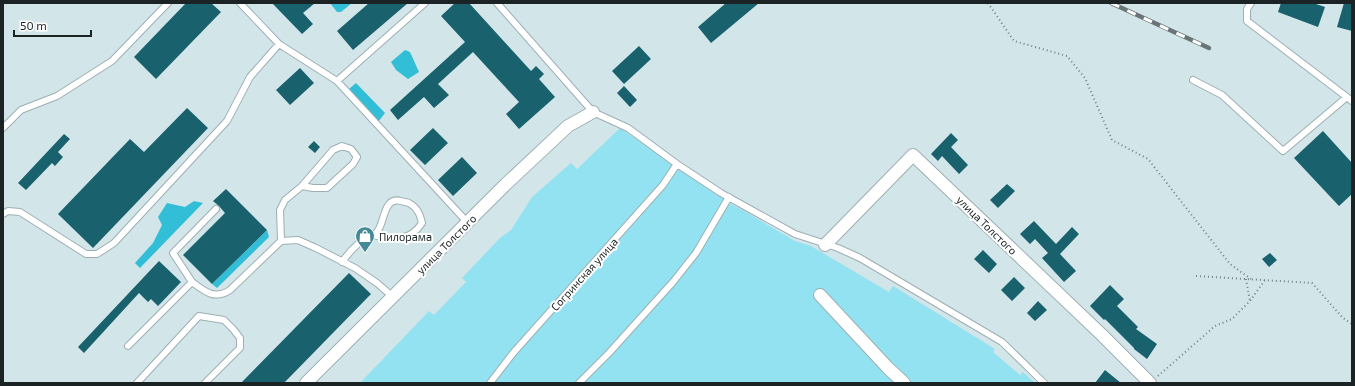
<svg xmlns="http://www.w3.org/2000/svg" width="1355" height="386" viewBox="0 0 1355 386" font-family="'Exo 2',sans-serif">
  <style>
    .green { fill: #93e2f2 }
    .forest { fill: #32bed6 }
    .building { fill: #18616d }
    .lines { fill: none; stroke-linecap: round; stroke-linejoin: round }
    .lane-casing { stroke: #9dafb3; stroke-width: 8 }
    .street-casing { stroke: #9dafb3; stroke-width: 14 }
    .path { stroke: #748184; stroke-width: 2; stroke-dasharray: 1 3; stroke-linecap: butt }
    .lane { stroke: #fff; stroke-width: 6 }
    .street { stroke: #fff; stroke-width: 12 }
    .rail-casing { stroke: #697577; stroke-width: 4.5 }
    .rail { stroke: #fff; stroke-width: 3; stroke-dasharray: 9; stroke-linecap: butt }
    .labels { text-anchor: middle; dominant-baseline: central; stroke-width: 4; stroke-linejoin: round; paint-order: stroke }
    .street-label { font-size: 11px; fill: #1c2324; stroke: #fff }
    .poi-label { font-size: 11px; fill: #1c2324; stroke: #fff; text-anchor: start }
  </style>
  <rect width="100%" height="100%" fill="#d2e5e9"/>
  <!-- green -->
  <path class="green" d="M620 128 731 204 746 212 795 241 811 246 889 292 893 286 995 349 993 352 1020 375 1023 372 1035 383H360L429 311 434 315 466 282 462 278 500 238 511 230 532 197 571 163 577 169Z"/>
  <!-- forest -->
  <path class="forest" d="M330 3H352L341 12H337Z
    M405 50 410 52 419 72 408 79 396 70 391 62Z
    M356 83 385 113 378 122 349 89Z
    M194 201 203 203 140 268 135 263 153 243 162 225 158 217 167 203 185 207Z
    M267 230 269 237 217 288 212 284Z"/>
  <!-- building -->
  <path class="building" d="M186 3H211L221 12 156 79 134 57Z
    M272 3H315L303 13 313 24 302 34Z
    M369 3H408L353 50 337 31Z
    M455 3H469L531 71 536 66 544 74 539 79 555 97 519 129 506 114 519 102 473 52 438 84 449 95 434 108 424 97 398 120 390 110 465 42 441 16Z
    M726 3H759L711 43 698 27Z
    M1281 3H1313L1325 7 1318 27 1278 12Z
    M1344 3H1352V31L1337 27Z
    M639 46 651 59 624 84 612 71Z
    M300 68 314 83 290 105 276 90Z
    M624 86 637 100 630 107 617 93Z
    M187 108 208 128 93 248 58 214 130 139 144 152Z
    M433 128 448 143 425 165 410 150Z
    M1323 131 1352 163V194L1339 206 1294 158Z
    M951 133 958 140 951 147 968 165 959 174 942 156 938 161 931 154Z
    M64 134 70 139 58 152 63 157 55 166 52 163 26 190 18 183Z
    M314 141 320 147 315 153 308 147Z
    M462 157 477 173 453 196 438 180Z
    M1007 184 1015 191 998 208 990 200Z
    M226 189 267 230 212 284 183 255 225 213 219 206 213 201Z
    M1034 221 1056 244 1072 227 1079 234 1060 254 1076 271 1064 282 1042 258 1048 253 1035 239 1030 244 1020 234Z
    M983 250 997 264 989 273 974 259Z
    M1270 253 1277 260 1269 267 1262 259Z
    M159 261 181 282 158 306 151 299 148 302 139 293 84 353 78 347Z
    M349 273 371 294 284 383H241Z
    M1014 277 1025 288 1012 301 1001 290Z
    M1110 285 1124 299 1117 306 1138 327 1136 329 1157 344 1147 359 1134 349V348L1105 319 1104 320 1090 306Z
    M1038 301 1047 310 1035 321 1027 313Z
    M1105 370 1121 383H1095Z"/>
  <g class="lines">
    <!-- lane casing -->
    <g class="lane-casing">
      <path id="lane" d="M240 3 279 44 337 81 425 3
        M497 3 593 112 628 128 677 164 721 193 795 234 838 248 860 258 1002 342 1044 383
        M1251 3 1247 9V21L1352 101
        M1193 80 1222 95 1283 151 1347 97
        M337 81 468 223
        M3 128 21 110 57 96 112 61 168 3
        M3 214 8 211 20 212 86 254H97L114 243 227 121 250 77 279 44
        M281 241 280 210 285 200 302 186 333 150 342 146 351 149 357 157 353 164 327 188H313L302 186
        M342 262C347 255 352 249 359 243 365 239 372 237 377 232 385 223 383 196 401 201 403 202 407 202 409 203 418 208 420 215 422 223 410 242 392 240 373 235
        M192 282 173 253 216 209
        M128 346 192 282C205 292 215 300 230 290L281 241 298 240 316 248 355 268 377 283 393 297
        M137 383 199 316 224 320 233 329 240 338V348L205 383
        M490 383 514 352 663 185 677 164
        M579 383 609 353 673 282 696 253 729 197"/>
    </g>
    <!-- street casing -->
    <g class="street-casing">
      <path id="street" d="M825 245 913 155 1102 335 1150 383
        M820 295 888 368 904 383
        M306 383 506 184 568 126 593 112"/>
    </g>
    <!-- path -->
    <path class="path" d="M988 3 1014 41 1067 56 1085 78 1112 140 1148 159 1230 264 1251 279
      M1196 276 1312 283 1343 318 1352 324
      M1246 279 1250 301
      M1158 376 1215 326 1232 319 1250 301 1265 280"/>
    <!-- lane -->
    <use href="#lane" class="lane"/>
    <!-- street -->
    <use href="#street" class="street"/>
    <!-- rail casing -->
    <g class="rail-casing">
      <path id="rail" d="M1111 3 1209 48"/>
    </g>
    <!-- rail -->
    <use href="#rail" class="rail"/>
  </g>
  <!-- icons -->
  <defs>
    <g id="shop-pin" transform="scale(1)"><path d="M0 17L-7.5 6A9.5 9.5 0 1 1 7.5 6Z" fill="#458997" stroke="#fff"/><path d="M-5-2.5h2.3a2.7 3.5 0 0 1 5.4 0H5L5.5 6h-11ZM-1.5-2.5h3a1.5 2.3 0 0 0-3 0Z" fill="#fff"/></g>
  </defs>
  <g fill-rule="evenodd">
    <use href="#shop-pin" x="365" y="236"/>
  </g>
  <g class="labels">
    <!-- street labels -->
    <g class="street-label">
      <text transform="translate(987 225) rotate(44)">улица Толстого</text>
      <text transform="translate(446 244) rotate(-45)">улица Толстого</text>
      <text transform="translate(584 274) rotate(-48)">Согринская улица</text>
    </g>
    <!-- poi labels -->
    <g class="poi-label">
      <text x="379" y="236">Пилорама</text>
    </g>
  </g>
  <!-- border -->
  <rect width="1355" height="386" fill="none" stroke="#1c2324" stroke-width="8"/>
  <!-- scale -->
  <path d="M14 30v6h77v-6" fill="none" stroke="#1c2324" stroke-width="2"/>
  <text x="20" y="30" font-size="12" fill="#1c2324" stroke="#ffffff" stroke-width="3" paint-order="stroke">50 m</text>
</svg>
